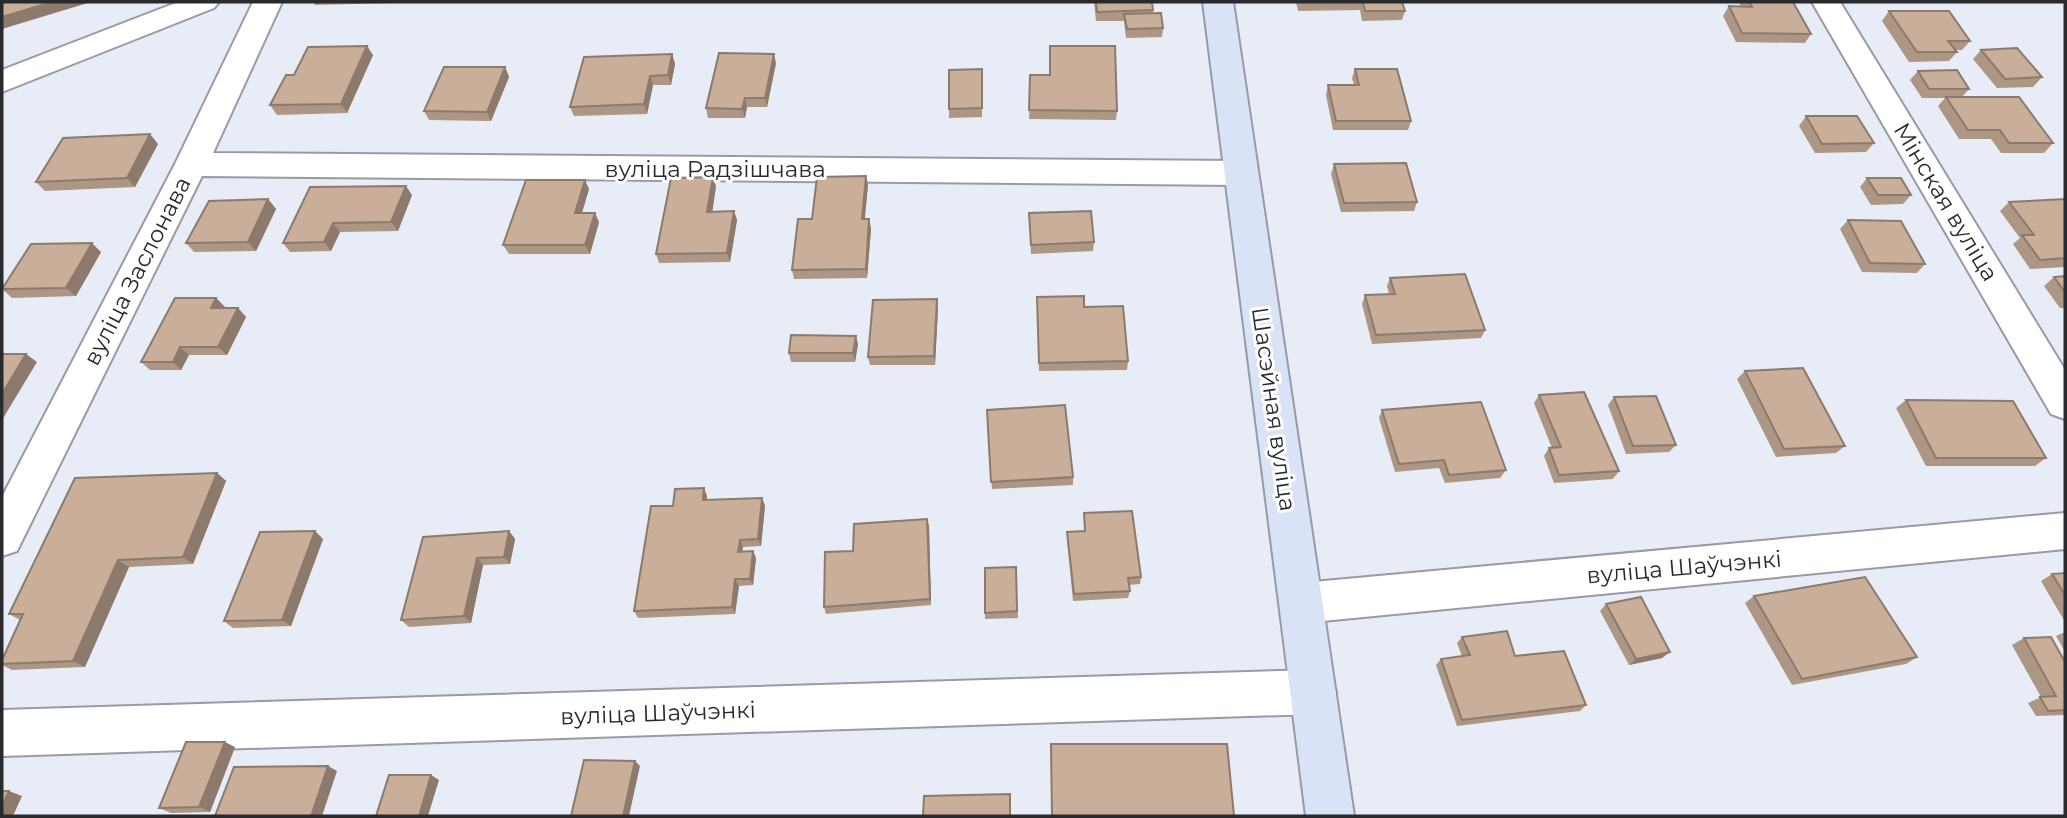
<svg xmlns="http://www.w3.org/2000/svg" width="2067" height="818" viewBox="0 0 2067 818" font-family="Montserrat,sans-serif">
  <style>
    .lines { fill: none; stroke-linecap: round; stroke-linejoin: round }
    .street-casing { stroke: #979ba5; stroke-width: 4 }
    .secondary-casing { stroke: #979ba5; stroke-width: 4 }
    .street { fill: #fff; fill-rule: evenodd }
    .secondary { fill: #dae2f6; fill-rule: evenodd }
    .wall { fill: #ad9684 }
    .shaded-wall { fill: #8d7a6c }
    .building { fill: #c9ae9a; stroke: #8d7a6c; stroke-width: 2 }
    .labels { text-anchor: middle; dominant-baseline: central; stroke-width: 6; stroke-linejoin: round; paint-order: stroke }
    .street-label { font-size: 23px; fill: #282a2e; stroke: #fff }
  </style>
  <rect width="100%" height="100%" fill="#e7ecf6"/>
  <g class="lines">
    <!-- street casing -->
    <g class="street-casing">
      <path id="street" d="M178 2H219L214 8 2 92V70Z
        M253 2H282L213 153 1240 161 1252 165 1257 173 1252 181 1240 185 202 176 17 551 2 556V497L175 164Z
        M1812 2H1840L2065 370V419L2051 414Z
        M2065 513V549L1302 623 1287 617 1281 603 1287 589 1302 583Z
        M1314 670 1330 677 1336 692 1330 707 1314 714 2 756V710Z"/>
    </g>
    <!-- secondary casing -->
    <g class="secondary-casing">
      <path id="secondary" d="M1203 2H1233L1354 816H1306Z"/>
    </g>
    <!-- street -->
    <use href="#street" class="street"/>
    <!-- secondary -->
    <use href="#secondary" class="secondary"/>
  </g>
  <!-- wall -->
  <path class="wall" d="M313 2H396L395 3 315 5Z
    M1094 2H1152L1153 13 1163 28 1162 37 1126 38 1124 21H1096Z
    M1296 2H1402L1405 11 1402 20 1362 21 1360 10 1298 11Z
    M1740 2H1793L1811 34 1805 43 1736 42 1723 16 1729 6 1741 7 1739 3Z
    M1889 11 1970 41 1962 50H1956L1957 52 1949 61 1909 62 1882 21Z
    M1981 50 2042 77 2033 87 1997 88 1973 59Z
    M672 54 675 64 671 85H653L647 114 574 116 570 107Z
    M373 55 347 113 277 115 270 105 294 75Z
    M776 63 767 107H747L745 118H708L706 108Z
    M505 67 509 77 491 121 429 120 424 111Z
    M982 69V117L949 118V109Z
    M1355 69 1411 121 1408 130H1333L1326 95 1328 85H1354L1352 78Z
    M1918 71 1969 89 1962 97 2053 143 2044 153H2001L1991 139H1959L1938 106 1945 98H1922L1910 80Z
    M1030 75H1050L1117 111 1116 120 1029 119Z
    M1806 116 1874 143 1866 152 1815 153 1799 126Z
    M158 144 135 187 45 191 36 182Z
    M1334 164 1417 202 1414 211 1341 212 1331 174Z
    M1867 178 1911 195 1903 204 1871 205 1860 187Z
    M868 185 864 219H869L871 229 867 278 794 279 792 270 812 219Z
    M716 186 712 212 734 211 737 220 730 262 659 263 656 254Z
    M310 187 412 195 398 231 340 232 331 251 290 252 283 243Z
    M589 189 582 213 599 222 590 254H509L503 245Z
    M268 199 276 209 256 251 194 252 186 243Z
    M2065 199V267L2030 269 2013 244 2020 238 2000 211 2009 202Z
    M1029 213 1094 242 1093 251 1031 254Z
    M1848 220 1925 264 1917 273 1862 272 1840 229Z
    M101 252 76 296 12 298 2 289Z
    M2065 276V308H2060L2044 286 2054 277Z
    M1390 278 1485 330 1481 338 1372 344 1362 304 1365 295 1389 294 1387 286Z
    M1037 297 1084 307 1128 361 1127 370 1039 371Z
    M216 298 225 307 224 308H238L246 317 227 355H189L181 370H150L141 362Z
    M938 308 935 365H870L868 357Z
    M858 344 855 362H791L789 353Z
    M1745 371 1845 446 1836 453 1776 457 1737 379Z
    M1539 395 1619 471 1613 479 1554 483 1544 456 1549 448H1552L1534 403Z
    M1614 397 1676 445 1669 452 1626 454 1608 405Z
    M1906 400 2046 458 2035 466H1926L1896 408Z
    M987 410 1073 477V485L992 489Z
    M1382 410 1506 470 1500 478 1445 483 1439 468 1395 472 1379 418Z
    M217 473 226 481 193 564 129 567 85 667 12 670 2 665V660L20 620 9 614Z
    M707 496V500L762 498 765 506 761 546 743 547 742 552 753 551 756 558 753 585 739 586 735 614 638 618 634 611 673 506Z
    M1084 513 1141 577 1140 584 1129 585 1130 591 1128 598 1073 601 1067 539V532L1084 531Z
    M927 519 929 526 931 605 826 614 824 607 853 551Z
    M509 531 515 539 510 564 483 565 471 623 409 627 401 620Z
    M323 539 291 626 233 628 224 621Z
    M1016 567 1018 618 985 619V613Z
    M2065 573V622L2041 581 2052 574Z
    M1754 596 1917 657 1906 664 1792 685 1745 603Z
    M1606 604 1662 658 1629 665 1600 611Z
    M2065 632V652L2056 636Z
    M1462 637 1515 656 1586 705 1580 711 1457 726 1436 665 1441 659 1462 656 1457 643Z
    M2024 638 2065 662V715L2036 716 2028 703 2041 697 2012 645Z
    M235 747 210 812 171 813 159 808Z"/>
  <!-- shaded-wall -->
  <path class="shaded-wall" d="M52 2H91L2 29V17Z
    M367 46 373 55 347 113 341 104Z
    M672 54 675 64 671 85 668 75Z
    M774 54 776 63 767 107 765 98Z
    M505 67 509 77 491 121 487 112Z
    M650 76 653 85 647 114 644 104Z
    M745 98 747 107 745 118 742 109Z
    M150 134 158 144 135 187 127 178Z
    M866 176 868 185 864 229 862 219Z
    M713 177 716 186 711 221 707 212Z
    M585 180 589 189 579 222 575 213Z
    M406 186 412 195 398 231 391 222Z
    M268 199 276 209 256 251 248 242Z
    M734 211 737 220 730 262 727 253Z
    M595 213 599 222 590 254 585 245Z
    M869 219 871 229 867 278 866 269Z
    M333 223 340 232 331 251 324 242Z
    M92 243 101 252 76 296 66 288Z
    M216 298 225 307 219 317 211 308Z
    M937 299 938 308 935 365 934 356Z
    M238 308 246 317 227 355 218 347Z
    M856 336 858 344 855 362 853 353Z
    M180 347 189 355 181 370 173 362Z
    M26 354 37 362 2 420V394Z
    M217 473 226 481 193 564 183 557Z
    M704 488 707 496 706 508 703 500Z
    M762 498 765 506 761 546 758 539Z
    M927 519 929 526 931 605 930 599Z
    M315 531 323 539 291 626 282 620Z
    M509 531 515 539 510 564 504 557Z
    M740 540 743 547 741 559 738 552Z
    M753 551 756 558 753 585 750 579Z
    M477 558 483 565 471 623 464 616Z
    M118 560 129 567 85 667 73 661Z
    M735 579 739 586 735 614 732 607Z
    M1670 652 1662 658 1629 665 1636 659Z
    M225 742 235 747 210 812 199 807Z
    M635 761 640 766 629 816H623Z
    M328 766 337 771 322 816H311Z
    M431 775 439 780 428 816H419Z
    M9 791 22 796 13 816H2V806Z"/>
  <!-- building -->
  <path class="building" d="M2 2H52L2 17Z
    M1096 2H1152L1153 10 1097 12Z
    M1363 2H1402L1405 11H1365Z
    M1749 2H1793L1811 34 1742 33 1729 6 1752 7Z
    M1889 11H1949L1970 41H1948L1957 52H1917Z
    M1161 13 1163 28 1127 29 1124 14Z
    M367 46 341 104 270 105 286 75H294L308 47Z
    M1050 46H1115L1117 111 1029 110 1030 75H1050Z
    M2017 48 2042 77 2005 79 1981 50Z
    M719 53 774 54 765 98H745L742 109 706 108Z
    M672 54 668 75 650 76 644 104 570 107 584 57Z
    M444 67H505L487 112 424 111Z
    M982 69V108L949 109V70Z
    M1355 69H1397L1411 121H1336L1328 85H1359Z
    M1957 70 1969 89H1929L1918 71Z
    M1946 97H2019L2053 143H2009L2000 130H1968Z
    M1806 116H1857L1874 143 1822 144Z
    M150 134 127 178 36 182 63 138Z
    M1406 163 1417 202 1344 203 1334 164Z
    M866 176 862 219H869L866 269 792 270 798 219H812L817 177Z
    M713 177 707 212 734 211 727 253 656 254 671 178Z
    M1867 178H1901L1911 195H1878Z
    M526 180H585L575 213H595L585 245H503Z
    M406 186 391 222 333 223 324 242 283 243 310 187Z
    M268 199 248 242 186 243 209 201Z
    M2065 199V258L2040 260 2022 235H2034L2009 202Z
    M1091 211 1094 242 1031 245 1029 213Z
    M1848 220 1901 221 1925 264 1870 263Z
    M92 243 66 288 2 289 31 244Z
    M1465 274 1485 330 1376 335 1365 295 1395 294 1390 278Z
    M2065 276V292L2054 277Z
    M1084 296V307L1123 306 1128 361 1039 363 1037 297Z
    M175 298H216L211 308H238L218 347H180L173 362H141Z
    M937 299 934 356 868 357 873 300Z
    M791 335 856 336 853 353H789Z
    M2 354H26L2 394Z
    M1803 368 1845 446 1784 449 1745 371Z
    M1584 392 1619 471 1559 475 1549 448 1561 447 1539 395Z
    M1656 396 1676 445 1633 446 1614 397Z
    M1906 400 2013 401 2046 458H1936Z
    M1481 402 1506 470 1449 475 1444 460 1399 464 1382 410Z
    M1065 405 1073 477 991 482 987 410Z
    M217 473 183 557 118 560 73 661 2 664V660L23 614H9L75 478Z
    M704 488 703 500 762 498 758 539 740 540 738 552 753 551 750 579H735L732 607 634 611 651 506H673L675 489Z
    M1132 511 1141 577 1128 578 1130 591 1074 594 1067 532 1085 531 1084 513Z
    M927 519 930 599 824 607 825 552 853 551 854 524Z
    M315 531 282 620 224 621 260 532Z
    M509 531 504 557 477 558 464 616 401 620 423 537Z
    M1016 567 1017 611 985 613V568Z
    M2065 573V595L2052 574Z
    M1865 577 1917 657 1802 679 1754 596Z
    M1641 597 1670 652 1636 659 1606 604Z
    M1507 631 1515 656 1564 651 1586 705 1462 720 1441 659 1470 655 1462 637Z
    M2051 637 2065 662V710L2048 711 2040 697 2056 696 2024 638Z
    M186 742H225L199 807 159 808Z
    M1051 744H1227L1234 816H1052Z
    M584 760 635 761 623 816H571Z
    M328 766 311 816H215L234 767Z
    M389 775H431L419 816H376Z
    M2 791H9L2 806Z
    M1010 794V816H923L924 796Z"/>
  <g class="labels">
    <!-- street labels -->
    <g class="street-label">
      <text x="715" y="169">вуліца Радзішчава</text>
      <text transform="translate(1946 202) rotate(59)">Мінская вуліца</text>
      <text transform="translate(137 271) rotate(-63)">вуліца Заслонава</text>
      <text transform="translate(1274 409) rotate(82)">Шасэйная вуліца</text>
      <text transform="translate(1684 567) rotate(-5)">вуліца Шаўчэнкі</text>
      <text transform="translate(658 713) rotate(-2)">вуліца Шаўчэнкі</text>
    </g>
  </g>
  <!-- border -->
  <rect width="2067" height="818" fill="none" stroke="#282a2e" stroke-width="7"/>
</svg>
